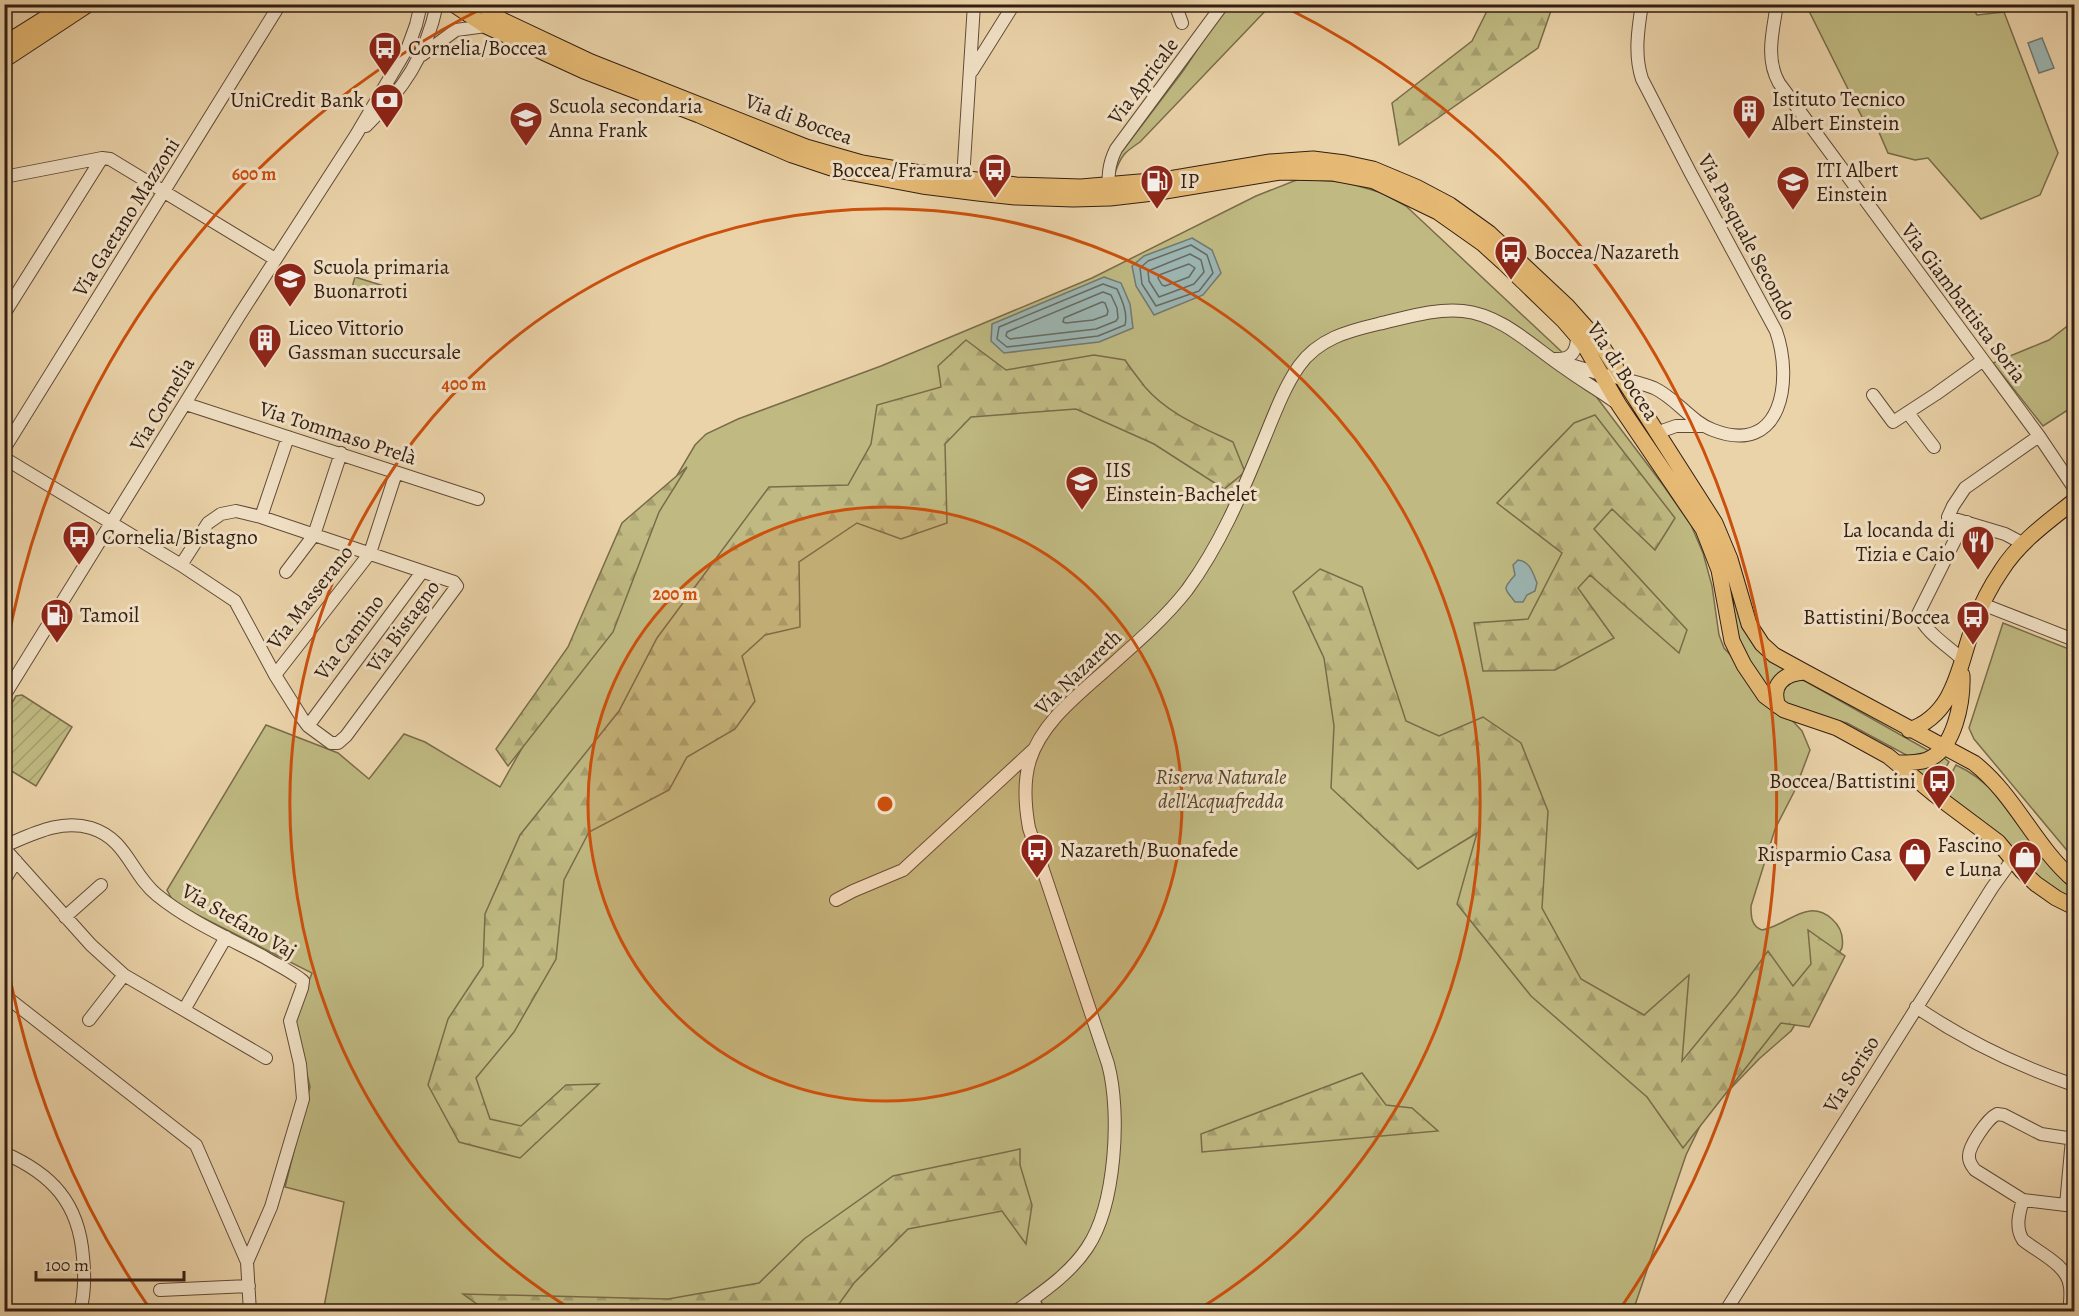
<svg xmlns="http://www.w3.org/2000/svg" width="2079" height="1316" viewBox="0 0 2079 1316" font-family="Alegreya,serif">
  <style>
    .green { fill: #c0ba82; stroke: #796c4a; stroke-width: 1.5 }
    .forest { fill: url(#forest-firs); stroke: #796c4a; stroke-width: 1.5 }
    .garden { fill: url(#garden-furrows); stroke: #796c4a; stroke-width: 1.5 }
    .water { fill: #9cb6b3; stroke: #727973; stroke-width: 1.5 }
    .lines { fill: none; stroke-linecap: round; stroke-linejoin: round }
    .shore { stroke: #676a63; stroke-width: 1.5 }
    .minor-casing { stroke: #604b38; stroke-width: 14 }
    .major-casing { stroke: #321e13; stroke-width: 17 }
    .minor { stroke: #f2e2c7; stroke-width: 12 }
    .major { stroke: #e6ba74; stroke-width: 15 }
    .ring { fill: none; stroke: #cd500d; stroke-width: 3 }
    .labels { text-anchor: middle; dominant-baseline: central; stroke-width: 6; stroke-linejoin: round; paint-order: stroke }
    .poi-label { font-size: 21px; fill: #321e13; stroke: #f2e2c7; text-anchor: start }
    .street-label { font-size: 21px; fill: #321e13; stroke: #f2e2c7 }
    .park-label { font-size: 21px; font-style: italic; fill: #56452f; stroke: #f2e2c7 }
    .centre { fill: #cd500d; stroke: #f2e2c7; stroke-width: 3 }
    .ring-label { font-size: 18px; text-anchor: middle; font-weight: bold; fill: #cd500d; stroke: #f2e2c7; stroke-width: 6; stroke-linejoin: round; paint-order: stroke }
  </style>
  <defs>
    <pattern id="forest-firs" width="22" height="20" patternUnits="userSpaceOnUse" patternTransform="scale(1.5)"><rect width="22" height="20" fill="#c0ba82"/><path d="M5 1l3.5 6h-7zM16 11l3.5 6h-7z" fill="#a59f6f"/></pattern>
    <pattern id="garden-furrows" width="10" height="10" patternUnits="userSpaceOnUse" patternTransform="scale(1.5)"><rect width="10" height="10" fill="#c0ba82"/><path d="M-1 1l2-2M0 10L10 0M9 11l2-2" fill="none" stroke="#a59f6f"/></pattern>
  </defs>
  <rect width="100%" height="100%" fill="#ebd3a9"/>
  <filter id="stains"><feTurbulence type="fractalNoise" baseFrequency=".00333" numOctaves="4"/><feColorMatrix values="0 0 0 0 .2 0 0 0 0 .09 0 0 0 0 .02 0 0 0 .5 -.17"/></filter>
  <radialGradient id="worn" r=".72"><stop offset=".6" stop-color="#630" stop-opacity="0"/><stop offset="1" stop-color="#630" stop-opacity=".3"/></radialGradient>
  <!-- green -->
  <path class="green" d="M1227 5H1271L1140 142C1125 152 1121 155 1115 173L1117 158 1183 71Z
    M1971 5 1977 15 2004 12 2058 153 2040 195 1981 219 1928 158 1915 160 1888 153 1878 130 1868 129 1806 5Z
    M1299 179 1345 182 1382 193 1406 206 1564 354 1663 485 1691 525 1703 553 1712 586 1719 635 1724 648 1802 731 1810 750 1795 790 1775 829 1751 906C1751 916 1751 926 1762 930 1787 926 1807 897 1832 919 1841 927 1844 936 1842 948L1791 1031 1759 1059 1711 1109 1702 1122 1686 1155 1633 1311 1045 1312 1037 1289 1007 1312H323L344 1202 285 1187 310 1087 294 1019 312 973 174 903 167 890 266 725 338 753 369 779 404 734 425 742 500 787 656 511 695 445 706 434 738 419 881 366 1092 278 1256 196Z
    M355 277 384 286 380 299 351 291Z
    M2074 321V406L2043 426 1993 363 2049 340Z
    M1734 600C1748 637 1753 652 1789 671L1771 692 1741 648 1733 611Z
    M2003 623 2074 651V848L2070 854 1974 739 1969 728Z
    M1798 679 1805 681 1931 752 1927 756H1908L1847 723 1803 712 1781 701 1784 685Z
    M1942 756 1949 762 1935 785 1913 768Z
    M1956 765C2010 789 2031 853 2074 891V902L2044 885 1942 791Z"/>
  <!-- forest -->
  <path class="forest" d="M1490 5H1553L1538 48 1399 145 1392 103 1472 41Z
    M966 340 1006 370 1094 355 1125 360C1131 369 1138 378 1145 387 1168 414 1202 427 1233 442L1245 472 1224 489 1154 444 1076 409 971 417 945 444 947 523 901 539 857 523 799 562 800 627 765 635 742 656 755 701 735 729 687 757 669 790 589 832 564 880 556 959 514 1032 476 1078 490 1119 521 1126 566 1085 599 1084 520 1158 459 1142 428 1085 448 1019 483 966 485 914 520 835 619 711 657 638 769 487 848 485 871 444 877 405 941 387 938 366Z
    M1595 415 1675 518 1655 550 1612 509 1594 529 1687 630 1679 653 1590 575 1578 588 1614 638 1555 670 1483 671 1474 623 1528 619 1562 553 1497 503 1574 423Z
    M687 467 659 512 613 632 508 766 496 749 568 647 622 523Z
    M1320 569 1362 587 1406 721 1439 736 1483 717 1521 743 1548 811 1542 908 1581 979 1644 1015 1689 975 1682 1061 1736 995 1768 951 1793 986 1811 964 1808 930 1845 956 1809 1027 1781 1023 1683 1148 1647 1097 1531 996 1457 904 1477 833 1418 869 1331 788 1334 726 1324 658 1293 592Z
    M1362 1073 1386 1105 1412 1108 1438 1131 1202 1152 1201 1134Z
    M1020 1149V1165L1032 1205 1026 1244 1002 1211 908 1229 854 1283 834 1311 488 1312 463 1294 668 1299 759 1283 804 1239 893 1176Z"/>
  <!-- garden -->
  <path class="garden" d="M22 695 72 727 36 786 5 767V715L16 696Z"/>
  <!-- water -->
  <path class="water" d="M2042 38 2054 68 2039 73 2028 43Z
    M1192 238 1212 250 1221 273 1203 295 1154 315 1136 286 1132 266 1144 256Z
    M1104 277 1121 283 1130 304 1133 328 1099 342 1004 353 991 341 992 324Z
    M1518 560C1530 561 1533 573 1537 583L1535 591 1527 595 1523 602H1515C1505 588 1501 591 1515 575L1513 565Z"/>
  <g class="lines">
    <!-- shore -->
    <path class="shore" d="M1191 245 1207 255 1213 273 1199 291 1156 306 1142 284 1140 268 1148 261Z
      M1190 254 1201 260 1204 272 1194 284 1159 297 1149 281 1148 271Z
      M1189 264 1195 268 1189 277 1165 286 1162 285 1158 278 1159 275Z
      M1103 284 1117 289C1122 300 1128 313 1125 325L1098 336 1007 347 997 339 999 327Z
      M1103 292 1111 295 1117 308 1118 318 1116 321 1096 329 1010 339 1006 336 1007 332Z
      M1102 302 1105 303 1108 311 1107 315 1093 320 1066 323 1063 322 1064 318Z"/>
    <!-- minor casing -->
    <g class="minor-casing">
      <path id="minor" d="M1175 4 1182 23
        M1777 4C1773 31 1765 58 1779 83L2039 436 2074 488
        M422 55 456 30 486 26
        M972 71 1014 4
        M366 126C403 90 426 56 437 4
        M4 177 102 158 110 159 275 259
        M963 179 974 4
        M1109 194C1108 177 1108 165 1116 149L1223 4
        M4 314 102 158
        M1555 359C1571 360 1577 352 1577 336
        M1561 362C1575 366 1587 370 1601 374 1618 378 1637 381 1654 388 1676 398 1691 422 1713 430 1783 457 1793 379 1776 331L1690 172 1642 79C1634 55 1638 29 1642 4
        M1873 395 1893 422 1936 394 1982 361
        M186 404 478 499
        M1911 417 1934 447
        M1656 433 1676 426H1703
        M4 449 280 4
        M4 458 181 565 208 523 221 514 236 511 261 517 454 582 457 586 346 736 338 743H331L308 726 302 718 275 675 235 601 181 565
        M261 517 288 437
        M2024 544 2005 534 1948 517 1953 506 1965 488 2039 436
        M286 572 314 535 341 453
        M1982 604 2074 640
        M1963 660C1948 646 1926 633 1918 614L1959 532 1967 522
        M275 675 370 553 396 473
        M4 696 239 316 356 135 408 47 416 25 421 4
        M308 726 422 572
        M4 846C33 834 60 819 91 828 127 839 131 874 157 895 189 921 228 938 264 957 277 965 291 971 303 981L302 988 290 1021 300 1064 303 1099 271 1207 247 1262
        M4 848 91 945 124 975 266 1058
        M4 881 16 861
        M836 900 853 891 903 870 1033 750
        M65 917 101 885
        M4 995 196 1145 247 1262 250 1312
        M1916 1007C1966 1041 2018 1066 2074 1085
        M184 1010 226 937
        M89 1020 124 975
        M2074 1139 2041 1134 2004 1115 1997 1114C1987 1119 1968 1147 1969 1157 1969 1163 1972 1166 1975 1170L2023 1200 2074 1206
        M4 1153C52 1174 79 1203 83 1257 85 1276 85 1293 80 1312
        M2023 1200C2019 1213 2015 1228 2023 1240 2039 1253 2068 1265 2070 1287 2071 1295 2070 1304 2069 1312
        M2066 1205 2072 1139
        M160 1290 249 1286
        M1033 1299 1038 1312
        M1015 1312C1041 1293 1069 1275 1087 1248 1116 1205 1121 1112 1108 1064L1029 828C1025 806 1023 782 1030 760 1041 725 1072 700 1099 676 1129 649 1162 622 1187 590 1220 545 1241 495 1262 444 1273 418 1283 389 1299 366 1318 339 1348 331 1378 324 1405 318 1435 308 1463 311 1503 315 1534 348 1566 369 1582 381 1599 390 1615 402
        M1725 1312 1992 888 2012 860"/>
    </g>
    <!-- major casing -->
    <g class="major-casing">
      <path id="major" d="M453 4 486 26 584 71 699 115 792 155 837 170 922 186 978 193 1015 197 1073 199 1110 198 1153 193 1280 172 1332 173 1374 181 1438 212 1482 243 1504 263 1564 321 1583 343 1619 405 1703 529 1719 570 1732 641 1744 665 1765 696 1784 710 1837 728 1888 756 1934 794 1998 842 2022 871 2036 884 2056 898 2074 907
        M481 4 502 20 591 62 806 147 862 163 914 172 1016 185 1081 187 1163 180 1270 162 1313 159 1345 163 1373 169 1416 187 1450 205 1489 233 1567 306 1600 343 1715 523 1730 559 1749 624 1762 644 1774 655 1805 672 1974 763C2015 795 2035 847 2074 880
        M4 44 68 4
        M4 60 89 4
        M1778 706C1770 685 1784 673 1805 672
        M1909 730C1956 714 1959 664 1974 624 1981 605 1990 587 2001 571 2019 542 2049 521 2074 501
        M1898 763C1908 763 1918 763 1927 760 1955 749 1963 701 1962 675"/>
    </g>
    <!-- minor -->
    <use href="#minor" class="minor"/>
    <!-- major -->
    <use href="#major" class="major"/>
  </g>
  <!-- distance rings -->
  <circle cx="885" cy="804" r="297" fill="#cd500d" fill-opacity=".12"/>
  <g class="ring">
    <circle cx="885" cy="804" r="297"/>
    <path d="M574 1311A595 595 0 1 1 1196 1311"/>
    <path d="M150 1309A892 892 0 0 1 5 951M5 657A892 892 0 0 1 487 6M1283 6A892 892 0 0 1 1620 1309"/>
  </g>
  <!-- icons -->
  <defs>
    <g id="bus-pin" transform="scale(1.725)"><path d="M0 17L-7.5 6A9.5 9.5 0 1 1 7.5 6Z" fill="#8f2418" stroke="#f2e2c7"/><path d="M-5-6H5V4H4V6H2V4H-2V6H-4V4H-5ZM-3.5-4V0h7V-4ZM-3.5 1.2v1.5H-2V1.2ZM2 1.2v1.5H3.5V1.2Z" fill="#fff"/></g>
    <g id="bank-pin" transform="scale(1.725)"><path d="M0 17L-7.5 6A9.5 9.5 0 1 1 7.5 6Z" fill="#8f2418" stroke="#f2e2c7"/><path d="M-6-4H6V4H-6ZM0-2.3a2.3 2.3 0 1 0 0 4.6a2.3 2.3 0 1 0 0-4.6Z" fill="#fff"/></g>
    <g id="building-pin" transform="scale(1.725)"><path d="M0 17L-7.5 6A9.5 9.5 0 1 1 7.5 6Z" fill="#8f2418" stroke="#f2e2c7"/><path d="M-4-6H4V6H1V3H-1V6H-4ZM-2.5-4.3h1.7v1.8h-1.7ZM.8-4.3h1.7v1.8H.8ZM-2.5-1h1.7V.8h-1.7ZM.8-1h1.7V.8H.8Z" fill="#fff"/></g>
    <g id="school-pin" transform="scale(1.725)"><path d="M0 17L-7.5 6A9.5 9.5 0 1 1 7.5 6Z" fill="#8f2418" stroke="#f2e2c7"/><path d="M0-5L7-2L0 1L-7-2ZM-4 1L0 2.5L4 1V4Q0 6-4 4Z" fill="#fff"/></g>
    <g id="fuel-pin" transform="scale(1.725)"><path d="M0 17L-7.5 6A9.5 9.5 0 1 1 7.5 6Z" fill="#8f2418" stroke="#f2e2c7"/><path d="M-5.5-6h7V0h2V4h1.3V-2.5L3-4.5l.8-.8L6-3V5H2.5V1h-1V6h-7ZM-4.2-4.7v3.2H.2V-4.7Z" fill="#fff"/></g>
    <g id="restaurant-pin" transform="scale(1.725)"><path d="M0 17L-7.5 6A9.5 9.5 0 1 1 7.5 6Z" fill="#8f2418" stroke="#f2e2c7"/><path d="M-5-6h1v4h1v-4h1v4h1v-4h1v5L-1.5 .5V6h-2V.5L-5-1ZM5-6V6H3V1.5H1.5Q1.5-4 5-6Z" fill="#fff"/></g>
    <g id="shop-pin" transform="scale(1.725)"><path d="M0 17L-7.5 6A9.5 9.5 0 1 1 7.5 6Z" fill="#8f2418" stroke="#f2e2c7"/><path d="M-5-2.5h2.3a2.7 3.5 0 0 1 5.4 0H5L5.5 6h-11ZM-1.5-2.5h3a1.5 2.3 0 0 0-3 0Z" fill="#fff"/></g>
  </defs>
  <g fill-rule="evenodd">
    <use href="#bus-pin" x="385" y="48"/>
    <use href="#bank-pin" x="387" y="100"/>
    <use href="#building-pin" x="1749" y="111"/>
    <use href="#school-pin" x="526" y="118"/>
    <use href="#bus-pin" x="995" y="170"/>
    <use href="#fuel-pin" x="1157" y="181"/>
    <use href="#school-pin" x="1793" y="182"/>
    <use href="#bus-pin" x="1511" y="252"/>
    <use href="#school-pin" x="290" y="279"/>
    <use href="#building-pin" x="265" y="340"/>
    <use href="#school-pin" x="1082" y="482"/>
    <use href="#bus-pin" x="79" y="537"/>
    <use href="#restaurant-pin" x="1978" y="542"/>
    <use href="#fuel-pin" x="57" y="615"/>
    <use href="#bus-pin" x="1973" y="617"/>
    <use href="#bus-pin" x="1939" y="781"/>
    <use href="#bus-pin" x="1037" y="850"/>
    <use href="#shop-pin" x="1915" y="854"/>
    <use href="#shop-pin" x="2025" y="857"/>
  </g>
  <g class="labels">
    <!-- poi labels -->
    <g class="poi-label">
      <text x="408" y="48">Cornelia/Boccea</text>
      <text x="1772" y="99">Istituto Tecnico<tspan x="1772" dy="24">Albert Einstein</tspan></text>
      <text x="364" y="100" text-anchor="end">UniCredit Bank</text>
      <text x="549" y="106">Scuola secondaria<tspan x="549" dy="24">Anna Frank</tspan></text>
      <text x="972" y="170" text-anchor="end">Boccea/Framura</text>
      <text x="1816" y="170">ITI Albert<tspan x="1816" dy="24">Einstein</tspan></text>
      <text x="1180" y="181">IP</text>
      <text x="1534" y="252">Boccea/Nazareth</text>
      <text x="313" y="267">Scuola primaria<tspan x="313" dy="24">Buonarroti</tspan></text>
      <text x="288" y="328">Liceo Vittorio<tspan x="288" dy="24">Gassman succursale</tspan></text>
      <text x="1105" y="470">IIS<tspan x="1105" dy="24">Einstein-Bachelet</tspan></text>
      <text x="1955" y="530" text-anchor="end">La locanda di<tspan x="1955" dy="24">Tizia e Caio</tspan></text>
      <text x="102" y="537">Cornelia/Bistagno</text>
      <text x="80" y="615">Tamoil</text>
      <text x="1950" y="617" text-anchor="end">Battistini/Boccea</text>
      <text x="1916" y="781" text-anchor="end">Boccea/Battistini</text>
      <text x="2002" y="845" text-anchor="end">Fascino<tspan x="2002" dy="24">e Luna</tspan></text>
      <text x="1060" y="850">Nazareth/Buonafede</text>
      <text x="1892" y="854" text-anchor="end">Risparmio Casa</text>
    </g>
    <!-- street labels -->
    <g class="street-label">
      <text transform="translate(1143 81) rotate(-53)">Via Apricale</text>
      <text transform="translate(799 119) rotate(20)">Via di Boccea</text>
      <text transform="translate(126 217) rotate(-58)">Via Gaetano Mazzoni</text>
      <text transform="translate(1747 237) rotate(62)">Via Pasquale Secondo</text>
      <text transform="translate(1964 303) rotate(53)">Via Giambattista Soria</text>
      <text transform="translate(1623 371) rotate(57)">Via di Boccea</text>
      <text transform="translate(162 404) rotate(-59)">Via Cornelia</text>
      <text transform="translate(338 433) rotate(18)">Via Tommaso Prelà</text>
      <text transform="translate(310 597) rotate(-52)">Via Masserano</text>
      <text transform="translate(403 626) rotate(-54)">Via Bistagno</text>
      <text transform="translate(349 637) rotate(-53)">Via Camino</text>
      <text transform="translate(1078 672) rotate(-44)">Via Nazareth</text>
      <text transform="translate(239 921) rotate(30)">Via Stefano Vaj</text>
      <text transform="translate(1851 1074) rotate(-58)">Via Soriso</text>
    </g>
    <!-- park labels -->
    <g class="park-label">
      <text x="1221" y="777">Riserva Naturale<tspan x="1221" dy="24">dell'Acquafredda</tspan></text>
    </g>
  </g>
  <circle cx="885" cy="804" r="9" class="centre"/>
  <g class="ring-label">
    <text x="254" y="180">600 m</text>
    <text x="464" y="390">400 m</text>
    <text x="675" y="600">200 m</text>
  </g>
  <!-- margin -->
  <rect width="2079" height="1316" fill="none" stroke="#ebd3a9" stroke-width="24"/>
  <rect x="6" y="6" width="2067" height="1304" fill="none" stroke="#321e13" stroke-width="3"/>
  <rect x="12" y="12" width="2055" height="1292" fill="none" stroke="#321e13" stroke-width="1.5"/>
  <!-- scale -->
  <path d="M36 1271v9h148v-9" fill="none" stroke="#321e13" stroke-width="3"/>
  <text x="45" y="1271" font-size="18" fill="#321e13" stroke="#f2e2c7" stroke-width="4.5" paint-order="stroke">100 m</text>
  <rect width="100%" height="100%" filter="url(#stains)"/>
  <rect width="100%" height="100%" fill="url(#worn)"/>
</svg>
